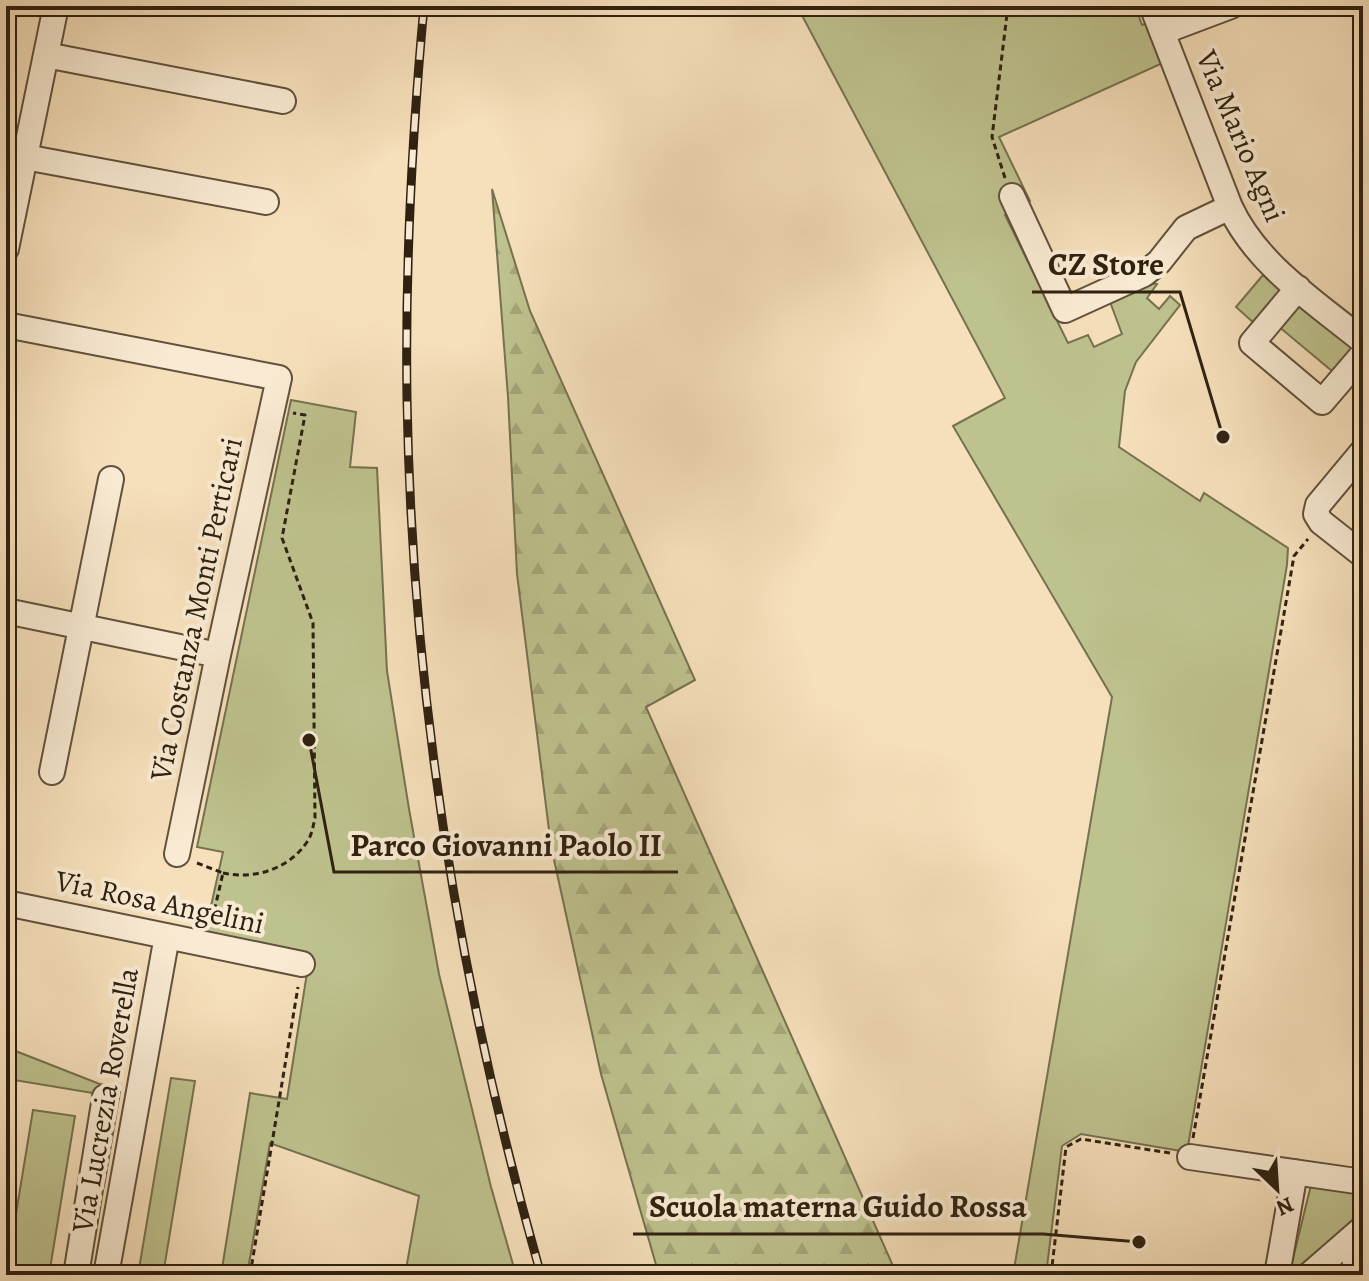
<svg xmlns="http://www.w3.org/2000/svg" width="1369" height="1281" viewBox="0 0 1369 1281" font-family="Alegreya,serif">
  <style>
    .green { fill: #bec28e; stroke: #767250; stroke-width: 2 }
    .forest { fill: url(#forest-firs); stroke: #767250; stroke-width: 2 }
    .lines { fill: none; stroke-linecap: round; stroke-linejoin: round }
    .minor-casing { stroke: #61513c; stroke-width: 28 }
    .path { stroke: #2f2111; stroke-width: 3; stroke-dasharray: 6 4; stroke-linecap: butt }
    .minor { stroke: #f9ebd3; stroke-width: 24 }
    .rail-casing { stroke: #2f2111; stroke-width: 9 }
    .rail { stroke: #f9ebd3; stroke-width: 6; stroke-dasharray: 18; stroke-linecap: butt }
    .labels { text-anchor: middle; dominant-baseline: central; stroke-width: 8; stroke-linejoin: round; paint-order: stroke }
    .street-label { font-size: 30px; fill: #2f2111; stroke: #f9ebd3 }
    .leader { fill: none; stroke: #2f2111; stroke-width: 3 }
    .callout-dot { fill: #2f2111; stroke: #f9ebd3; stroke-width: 3 }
    .callout-label { font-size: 32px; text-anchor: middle; font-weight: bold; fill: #2f2111; stroke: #f9ebd3; stroke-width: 8; stroke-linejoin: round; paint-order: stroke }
  </style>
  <defs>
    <pattern id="forest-firs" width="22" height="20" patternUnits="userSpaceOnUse" patternTransform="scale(2)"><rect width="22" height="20" fill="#bec28e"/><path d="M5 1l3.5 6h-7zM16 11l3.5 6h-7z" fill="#a4a679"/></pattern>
  </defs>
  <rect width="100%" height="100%" fill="#f6e0bb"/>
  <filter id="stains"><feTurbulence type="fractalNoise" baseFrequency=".0025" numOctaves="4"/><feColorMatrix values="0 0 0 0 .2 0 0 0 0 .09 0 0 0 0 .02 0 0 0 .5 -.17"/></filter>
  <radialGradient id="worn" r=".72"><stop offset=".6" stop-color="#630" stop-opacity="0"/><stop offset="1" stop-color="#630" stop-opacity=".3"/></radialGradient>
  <!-- green -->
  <path class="green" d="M797 6H1135L1142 25 1150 22 1165 62 999 137 1030 201 1005 215 1068 343 1088 335 1094 347 1122 334 1109 299 1144 283 1157 284 1147 298 1159 309 1170 296 1180 305 1136 362 1125 391 1119 447 1200 501 1204 493 1288 548 1287 565 1187 1152 1081 1134 1062 1146 1046 1275H1013L1112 697 953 426 1005 398Z
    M1263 275 1282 291 1255 324 1236 307Z
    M1297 304 1358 353 1338 376 1278 326Z
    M291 400 356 412 350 467 377 468 387 671 409 809 439 974 491 1187 516 1275H405L419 1196 270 1143 247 1275H221L250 1093 287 1099 310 954 205 933 223 852 197 847Z
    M13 1050 120 1092 104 1187 96 1186 111 1096 8 1079Z
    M171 1078 195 1081 163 1275H138Z
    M33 1110 75 1116 49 1275 7 1269Z
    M1311 1185 1363 1193V1209L1344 1232 1295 1275H1289Z"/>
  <!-- forest -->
  <path class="forest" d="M492 189 530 311 695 680 646 707 897 1275H659L601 1074 551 846 517 574 508 397Z"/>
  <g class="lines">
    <!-- minor casing -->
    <g class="minor-casing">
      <path id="minor" d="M1152 6 1230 207C1257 265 1314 301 1363 341
        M1162 32 1231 6
        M46 55 283 101
        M25 157 266 202
        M1012 196 1065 310 1144 274 1159 262 1186 228 1230 207
        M6 249 56 6
        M1298 288 1252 343 1322 402 1363 354
        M6 325 279 378 218 655 177 854
        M1363 451 1318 505 1316 514 1321 522 1363 555
        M6 611 218 655
        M52 772 111 479
        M6 903 302 964
        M1190 1157 1363 1182
        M76 1275 105 1097
        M106 1275 167 936
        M1277 1275 1295 1172
        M1309 1275 1363 1228
        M1353 1275 1360 1232"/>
    </g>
    <!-- path -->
    <path class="path" d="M1005 178 992 137 1008 6
      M1363 393 1355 403 1363 410
      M197 863 223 873 211 925
      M223 873C254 880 289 869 307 842 312 835 313 826 315 818L313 623 282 538 305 415 293 413
      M1193 1138 1294 556 1308 539
      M250 1275 298 987
      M1051 1275 1066 1147 1081 1139 1170 1153"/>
    <!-- minor -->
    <use href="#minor" class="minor"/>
    <!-- rail casing -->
    <g class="rail-casing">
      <path id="rail" d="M424 6C412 136 405 268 407 399 412 695 460 990 541 1275"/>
    </g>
    <!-- rail -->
    <use href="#rail" class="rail"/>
  </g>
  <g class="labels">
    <!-- street labels -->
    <g class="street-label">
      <text transform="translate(1241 136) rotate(67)">Via Mario Agni</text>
      <text transform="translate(196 609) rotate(-78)">Via Costanza Monti Perticari</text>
      <text transform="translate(160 902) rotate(12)">Via Rosa Angelini</text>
      <text transform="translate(105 1100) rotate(-80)">Via Lucrezia Roverella</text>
    </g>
  </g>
  <!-- callouts -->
  <path class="leader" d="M1223 437L1180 292H1032M309 740L334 872H678M1139 1242L1043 1234H633"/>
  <g class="callout-dot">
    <circle cx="1223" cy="437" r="8"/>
    <circle cx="309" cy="740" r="8"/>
    <circle cx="1139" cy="1242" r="8"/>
  </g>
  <g class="callout-label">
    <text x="1106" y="275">CZ Store</text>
    <text x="506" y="856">Parco Giovanni Paolo II</text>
    <text x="838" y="1217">Scuola materna Guido Rossa</text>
  </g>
  <!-- margin -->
  <rect width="1369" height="1281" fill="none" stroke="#f6e0bb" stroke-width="32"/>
  <rect x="8" y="8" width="1353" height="1265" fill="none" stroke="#2f2111" stroke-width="4"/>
  <rect x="16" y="16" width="1337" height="1249" fill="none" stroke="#2f2111" stroke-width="2"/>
  <!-- north arrow -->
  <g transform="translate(1277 1189) rotate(155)" stroke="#f9ebd3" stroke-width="6" paint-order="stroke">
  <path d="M0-6L14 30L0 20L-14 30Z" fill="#2f2111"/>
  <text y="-12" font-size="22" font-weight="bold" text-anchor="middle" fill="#2f2111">N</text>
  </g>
  <rect width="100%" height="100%" filter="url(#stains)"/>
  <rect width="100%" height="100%" fill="url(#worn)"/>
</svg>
